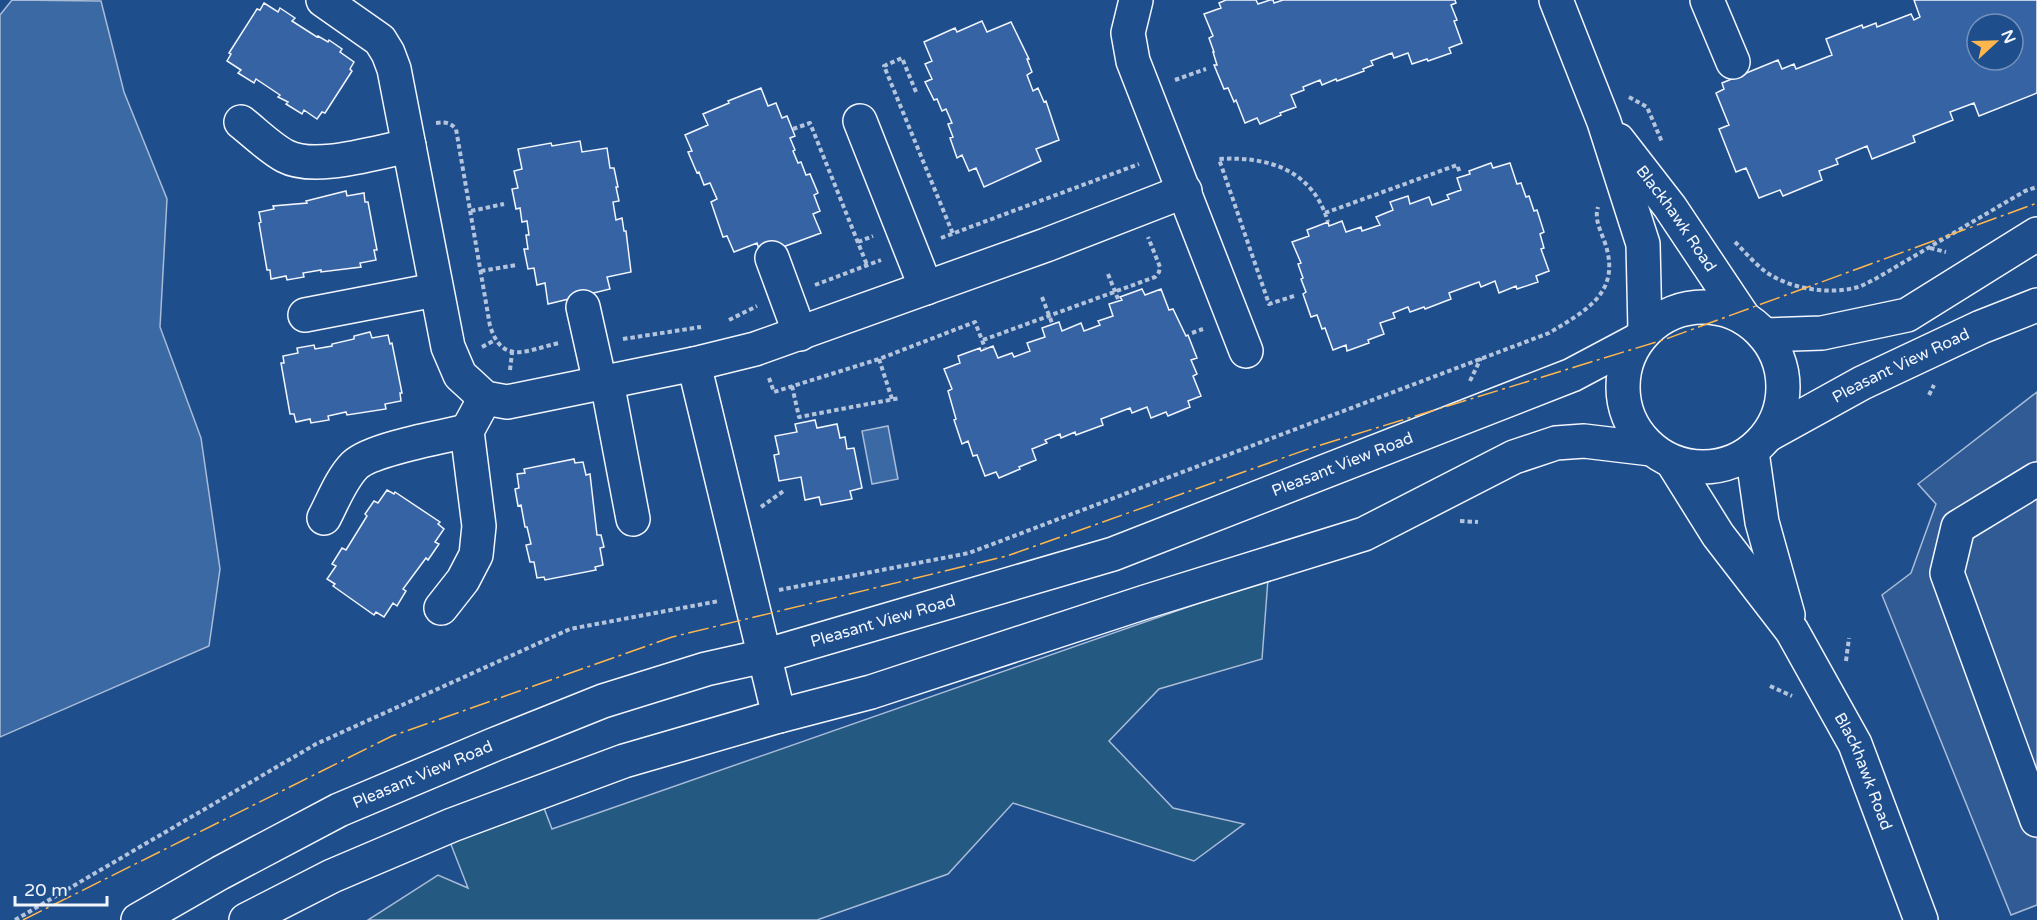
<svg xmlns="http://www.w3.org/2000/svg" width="2037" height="920" viewBox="0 0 2037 920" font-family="'Varela Round',sans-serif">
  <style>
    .green { fill: #245a82; stroke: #a8bbd7; stroke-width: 1.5 }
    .parking { fill: #305b95; stroke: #a8bbd7; stroke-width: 1.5 }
    .water { fill: #3b69a3; stroke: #a8bbd7; stroke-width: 1.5 }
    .building { fill: #3563a3; stroke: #f2f6ff; stroke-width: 1.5; fill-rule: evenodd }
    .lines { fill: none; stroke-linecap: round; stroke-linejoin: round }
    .minor-casing { stroke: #f2f6ff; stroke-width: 36 }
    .major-casing { stroke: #f2f6ff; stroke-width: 36 }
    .path { stroke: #b3c4dc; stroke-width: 4; stroke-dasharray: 4.5 3; stroke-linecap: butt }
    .minor { stroke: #1f4e8c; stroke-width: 33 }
    .major { stroke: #1f4e8c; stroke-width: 33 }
    .power { stroke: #ffb74d; stroke-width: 1.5; stroke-dasharray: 21 4.5 3 4.5; stroke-linecap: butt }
    .labels { text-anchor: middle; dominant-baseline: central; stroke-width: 4.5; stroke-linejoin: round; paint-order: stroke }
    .street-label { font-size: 16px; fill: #f2f6ff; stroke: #1f4e8c }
  </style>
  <rect width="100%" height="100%" fill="#1f4e8c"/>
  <!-- green -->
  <path class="green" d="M1268 579 1262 659 1159 689 1109 741 1173 808 1244 824 1194 861 1013 803 948 874 817 920H368L438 875 468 888 450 842 544 808 552 829Z"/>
  <!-- parking -->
  <path class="parking" d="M2037 392V905L2011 915 1882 595 1911 573 1936 504 1918 484Z"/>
  <!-- water -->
  <path class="water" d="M12 0 101 1 124 92 167 199 160 327 201 438 220 569 209 646 0 737V15Z
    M888 426 898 479 872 484 862 431Z"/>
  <!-- building -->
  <path class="building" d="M1226 0H1256L1258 4 1270 0H1273L1274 3 1283 0H1455L1456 3 1451 5 1457 20 1454 21 1462 43 1449 48 1451 53 1428 61 1427 59 1412 64 1408 53 1394 58 1392 53 1371 61 1373 65 1363 69 1364 71 1337 81 1336 79 1322 85 1320 80 1303 87 1304 90 1291 95 1296 107 1280 113 1281 115 1260 124 1257 118 1245 123 1236 100 1234 102 1228 88 1224 89 1214 65H1217L1213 52H1214L1209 38 1213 36 1204 14 1221 8 1219 3Z
    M1914 0H2037V93L1979 116 1974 103 1950 112 1953 120 1913 136 1915 142 1872 159 1867 146 1836 159 1838 164 1819 171 1822 180 1783 196 1780 190 1759 198 1746 168 1736 172 1719 129 1729 125 1716 93 1724 89 1722 83 1778 60 1782 69 1794 64 1796 69 1832 55 1826 39 1862 25 1863 28 1876 23 1877 27 1911 14 1914 20 1920 17ZM1977 24H2013V60H1977Z
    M264 3 278 12 280 8 295 18 292 21 317 37 318 36 328 42 329 40 342 49 340 52 354 62 350 69 352 71 325 113 322 112 317 119 304 110 302 114 286 104 288 102 278 97 280 95 256 79 254 83 238 73 241 70 227 61 231 54 229 53 257 9 260 10Z
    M982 21 987 32 1011 22 1029 59H1027L1032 72 1027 75 1033 91 1038 88 1044 102 1046 101 1059 140 1036 149 1041 161 984 187 976 168 969 171 962 155 957 158 950 138 953 137 948 124 952 123 946 109 942 111 937 99 934 100 925 82 932 79 925 64 932 61 924 42 955 28 957 32Z
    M761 88 768 106 776 103 782 118 787 116 795 136 790 138 795 150 793 151 798 163 801 162 806 175 810 174 818 193 814 195 820 211 813 214 821 233 761 255 757 243 734 252 727 236 723 237 711 202 717 199 710 183 704 185 699 172 697 173 688 152 692 151 685 135 708 125 703 114 729 103 728 101Z
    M580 141 582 152 607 148 610 168H614L618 187H616L619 201 613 202 616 220 622 218 624 231H626L631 272 607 277 610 289 548 304 545 283 537 285 534 268 528 269 524 249H528L526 235H529L527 221 522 222 520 208 516 209 512 189 518 188 514 171 522 169 518 149 551 143 552 146Z
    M1491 163 1493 168 1510 163 1517 184 1521 183 1526 197 1529 196 1534 211 1537 210 1544 232 1540 234 1544 248 1541 249 1549 271 1536 276 1538 282 1517 289 1516 286 1499 293 1495 281 1481 287 1479 282 1449 293 1451 299 1425 309 1424 307 1410 312 1408 307 1393 313 1395 318 1380 323 1384 334 1368 340 1369 343 1347 351 1346 345 1333 350 1325 328 1322 329 1317 315 1311 317 1303 294 1306 292 1301 279 1303 278 1298 264 1301 263 1292 242 1309 236 1307 230 1328 222 1329 226 1342 221 1346 232 1361 227 1362 231 1380 225 1376 217 1393 210 1390 202 1408 196 1410 204 1429 197 1432 205 1449 199 1447 195 1461 190 1457 178 1470 174 1469 171Z
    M346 191 347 196 364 193 365 202H368L377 250H374L376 260 360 263 361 267 321 272V270L303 273 304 277 287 280 286 276 271 279 270 270H267L259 223 261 222 259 212 274 209 273 206 307 203 306 201Z
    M1142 289 1145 295 1161 289 1169 310 1173 309 1186 336 1188 335 1197 358 1191 360 1197 374 1193 376 1201 396 1188 401 1190 407 1168 416 1166 412 1151 418 1147 407 1132 413 1130 408 1101 419 1103 425 1076 435 1075 432 1061 438 1060 434 1045 440 1047 443 1032 449 1036 460 1019 467 1020 469 999 478 996 472 985 476 977 455 973 456 968 441 962 444 954 420 956 419 948 391 952 389 944 369 960 363 958 356 980 348 981 351 993 346 998 358 1012 353 1014 357 1030 351 1027 343 1045 337 1042 328 1059 322 1062 331 1081 323 1084 331 1100 325 1098 321 1113 316 1109 304 1122 300 1120 297Z
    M370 332 372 338 388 335 390 344 392 343 402 393H400L401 401 385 404 386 409 347 415 346 412 328 416 329 420 311 423 310 419 296 422 294 414H290L281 363H284L283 356 298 353 297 348 314 345 315 349 332 346V344L354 339V336Z
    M815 420 817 428 837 424 840 438 845 437 847 449 854 448 862 488 850 491 852 499 821 505 819 497 805 500 801 477 779 481 774 455 779 454 775 436 797 432 795 424Z
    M574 459 575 463 583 462 586 475 590 474 597 535H601L604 547 600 548 603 565 595 567 596 570 545 580 544 577 537 578 534 562H530L526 545 531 544 527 527H525L521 505 518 506 515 489 519 488 517 474 525 473 524 469Z
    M387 490 394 494 395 492 440 522 438 524 444 529 435 542 439 544 428 560 426 558 403 589 406 591 397 606 393 603 384 617 376 612 374 615 333 586 335 584 327 579 336 566 332 564 342 548 346 550 367 516 365 514 374 501 378 503Z"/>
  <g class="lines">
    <!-- minor casing -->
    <g class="minor-casing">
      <g id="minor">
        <path d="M323 0 380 40 388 53 394 69 448 347 460 375 485 398 507 402 694 364 755 349 1046 245 1185 191"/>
        <path d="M1136 0 1128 33 1133 61 1246 351"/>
        <path d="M1556 0 1604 122 1643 244 1645 330"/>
        <path d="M1707 0 1733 62"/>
        <path d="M860 121 926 288"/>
        <path d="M241 122C255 133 270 148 285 156 315 172 376 152 409 146"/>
        <path id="s1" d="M1618 140 1670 207 1744 318"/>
        <path d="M772 258 800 334"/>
        <path d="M583 307 600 383"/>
        <path d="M305 315 435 290"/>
        <path d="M694 364 779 716"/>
        <path d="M607 382 633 519"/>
        <path d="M1752 452 1762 522 1788 615"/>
        <path id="s2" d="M1673 463 1718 535 1792 631 1855 744 1921 920"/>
        <path d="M2037 479 1958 527 1947 573 2037 820"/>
        <path d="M324 518C333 501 341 479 355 465 372 449 441 437 467 431"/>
        <path d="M441 608 463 580 476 555 479 526 467 431 485 398"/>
      </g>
    </g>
    <!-- major casing -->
    <g class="major-casing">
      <g id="major">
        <circle cx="1703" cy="387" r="80"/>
        <path d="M1764 335 1822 333 1907 315 2037 234"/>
        <path id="s3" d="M1768 435 1862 383 1981 327 2037 305"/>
        <path id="s4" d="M138 920 220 873 339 810 493 745 603 701 706 669 764 656 1113 554 1572 375 1636 341"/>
        <path d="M246 920 332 876 452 825 624 761 779 716 871 692 1145 602 1364 534 1514 457 1556 443 1584 441 1651 449"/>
      </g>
    </g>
    <!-- path -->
    <path class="path" d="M1175 80 1206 69
      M916 92 902 58 884 66 953 234
      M1629 97 1647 107 1662 142
      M436 123C445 122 450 122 456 129L490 326C503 366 527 350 559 343
      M793 129 810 123 867 265
      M471 211 504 204
      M1325 213 1457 165 1460 173
      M941 238 1139 164
      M858 242 873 236
      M1735 242C1745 252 1754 263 1766 272 1790 289 1832 296 1861 286 1868 283 1875 279 1882 275L2025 191 2037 187
      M1930 248 1946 252
      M481 271 516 265
      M1108 274 1118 299
      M815 285 881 260
      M1294 296 1269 304 1219 159C1268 156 1313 170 1328 222
      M1042 297 1052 323
      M729 320 757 306
      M1192 333 1203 329
      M623 339 701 327
      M983 340 1155 277 1159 272 1160 267 1148 237
      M482 347 495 340
      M879 359 892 399
      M510 370 512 353
      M769 378 774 392 879 359 975 322 985 348
      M1470 381 1481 358
      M792 386 799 417 900 398
      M1929 395 1934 385
      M761 507 785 490
      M1460 521 1478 522
      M779 590 969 553 1549 333C1585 311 1622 293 1605 243 1601 231 1594 220 1598 207
      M1846 661 1849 638
      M1770 686 1792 696
      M15 920 316 744 570 629 719 601"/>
    <!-- minor -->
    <use href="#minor" class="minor"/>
    <!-- major -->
    <use href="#major" class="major"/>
    <!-- power -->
    <path class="power" d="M23 920 392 736 672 637 1007 556 1311 448 1666 339 2037 203"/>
  </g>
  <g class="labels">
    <!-- street labels -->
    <g class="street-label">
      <text stroke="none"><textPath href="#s1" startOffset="98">Blackhawk Road</textPath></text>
      <text stroke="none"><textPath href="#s3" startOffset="150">Pleasant View Road</textPath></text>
      <text stroke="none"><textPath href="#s4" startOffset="1292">Pleasant View Road</textPath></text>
      <text stroke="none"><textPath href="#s4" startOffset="806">Pleasant View Road</textPath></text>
      <text stroke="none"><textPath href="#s2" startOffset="364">Blackhawk Road</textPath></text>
      <text stroke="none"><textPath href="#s4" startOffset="320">Pleasant View Road</textPath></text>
    </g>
  </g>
  <!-- north arrow -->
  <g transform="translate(1995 42) rotate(68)"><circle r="28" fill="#1f4e8c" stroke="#7391ba" stroke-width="1.5"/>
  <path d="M0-4.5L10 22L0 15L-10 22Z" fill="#ffb74d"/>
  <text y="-9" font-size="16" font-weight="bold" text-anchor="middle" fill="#f2f6ff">N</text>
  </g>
  <!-- scale -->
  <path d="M15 896v9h92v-9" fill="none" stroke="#f2f6ff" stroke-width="3"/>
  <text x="24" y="896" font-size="18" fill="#f2f6ff" stroke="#1f4e8c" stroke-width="4.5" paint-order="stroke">20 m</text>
</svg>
